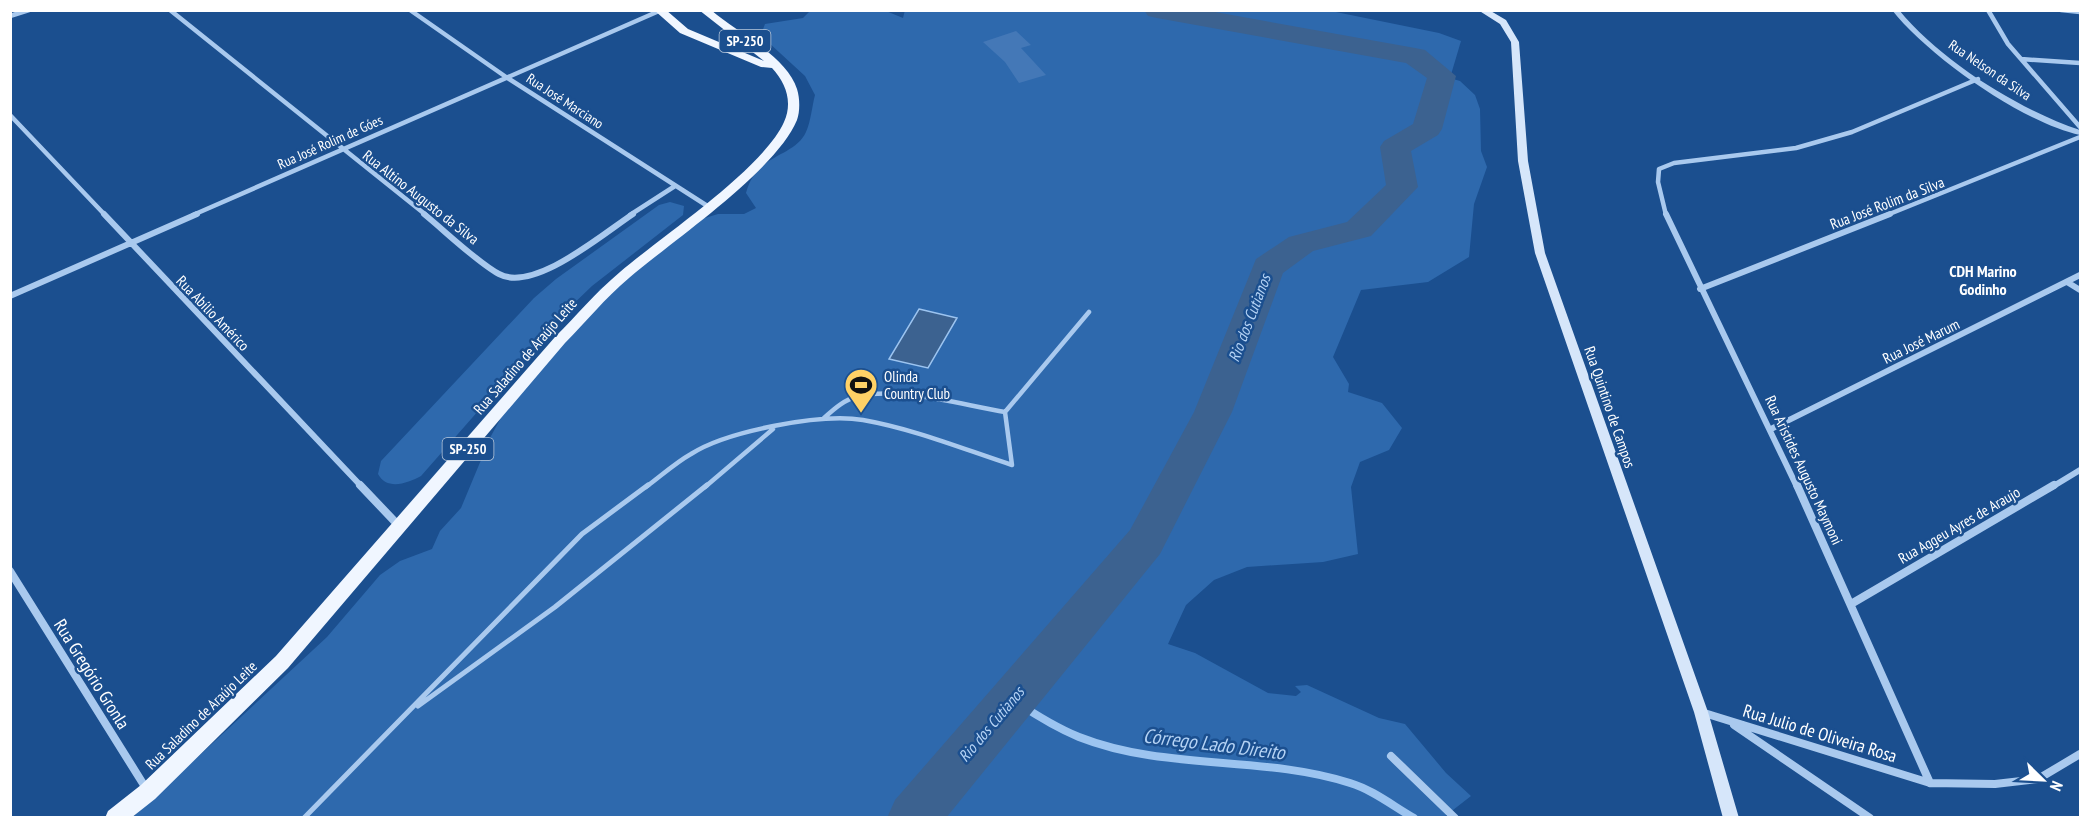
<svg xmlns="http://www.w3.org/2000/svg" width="2091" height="828" viewBox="0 0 2091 828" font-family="'PT Sans Narrow',sans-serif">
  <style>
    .green { fill: #2e69ad }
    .water { fill: #3c6290; stroke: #9cc4f0; stroke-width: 1.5 }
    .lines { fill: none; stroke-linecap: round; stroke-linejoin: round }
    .stream { stroke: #9cc4f0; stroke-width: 8 }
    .river { fill: #3c6290; fill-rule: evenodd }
    .building { fill: #4478b7 }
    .service-far1 { stroke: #a9c9ee; stroke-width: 4.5 }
    .service { stroke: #a9c9ee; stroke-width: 5 }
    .minor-far2 { stroke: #a9c9ee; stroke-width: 4.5 }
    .minor-far1 { stroke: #a9c9ee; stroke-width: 6 }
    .minor { stroke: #a9c9ee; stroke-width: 8 }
    .tertiary { fill: #a9c9ee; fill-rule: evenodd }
    .secondary { fill: #d6e6fa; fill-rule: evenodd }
    .primary { fill: #f0f6ff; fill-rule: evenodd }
    .labels { text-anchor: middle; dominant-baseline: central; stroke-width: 5; stroke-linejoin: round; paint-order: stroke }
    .shield { fill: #1b4f8f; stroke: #bbcadd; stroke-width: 1.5 }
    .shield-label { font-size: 14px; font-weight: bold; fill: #fff }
    .far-street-label { font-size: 14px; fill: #fff; stroke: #1b4f8f }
    .street-label { font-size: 15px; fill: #fff; stroke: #1b4f8f }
    .poi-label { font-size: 15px; fill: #fff; stroke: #1b4f8f; text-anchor: start }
    .neighbourhood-label { font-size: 16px; font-weight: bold; fill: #fff; stroke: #1b4f8f }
    .water-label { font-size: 16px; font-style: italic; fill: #b5d3f5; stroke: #1b4f8f }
    .near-street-label { font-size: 18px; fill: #fff; stroke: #1b4f8f }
    .near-water-label { font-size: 20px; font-style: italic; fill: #b5d3f5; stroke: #1b4f8f }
  </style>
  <rect width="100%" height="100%" fill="#1b4f8f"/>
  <!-- green -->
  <path class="green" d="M811 10 886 11 903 18 905 10H1326L1439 33 1461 41 1450 78 1460 81 1475 95 1480 109 1481 151 1487 167 1474 204 1469 257 1428 282 1361 290 1333 357 1349 384 1348 392 1382 403 1402 428 1389 450 1360 462 1351 487 1358 554 1323 562 1247 567 1214 580 1186 605 1168 644 1195 653 1268 693 1296 696 1301 692 1295 686 1307 685 1379 718 1405 724 1446 773 1471 796 1444 817 132 818 327 637 380 575 400 561 432 549 440 531 461 508 491 436 525 374 571 330 600 289 643 265 692 222 718 214H744L756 208 746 193C756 153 794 158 806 132 811 121 812 106 815 95L805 76 768 42 762 32 765 24 803 18Z
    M670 202 684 206 683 215 592 286 567 310 421 476C408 483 387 491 378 474L381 461 534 298 556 279 659 205Z"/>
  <!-- water -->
  <path class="water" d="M919 309 957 318 928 368 889 359Z"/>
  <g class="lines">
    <!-- stream -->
    <path class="stream" d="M1012 699C1034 714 1055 727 1079 737 1165 771 1263 755 1350 783 1373 790 1393 806 1414 818"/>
    <!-- river -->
    <path class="river" d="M1144 10H1204L1415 48 1425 50 1456 76 1442 129 1438 135 1411 151 1418 187 1371 236 1313 251 1283 273 1232 412 1160 554 946 818H887L895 800 1130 530 1194 412 1256 259 1289 237 1347 222 1386 185 1380 147 1384 141 1413 124 1427 78 1406 63 1157 18 1148 16Z"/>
  </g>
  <!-- building -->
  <path class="building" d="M1016 31 1031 45 1021 48 1046 75 1019 83 1005 62 983 42Z"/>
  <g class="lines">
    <!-- service-far1 -->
    <path class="service-far1" d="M824 418C834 409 845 399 859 396 901 387 962 405 1005 412
      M646 487C661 476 675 463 691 454 727 431 821 413 863 420 914 429 963 449 1012 465L1005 412 1089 312
      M705 487 773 429"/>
    <!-- service -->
    <path class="service" d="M418 706 555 607 707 485
      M304 818 582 534 648 485"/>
    <!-- minor-far2 -->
    <path class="minor-far2" d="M170 10 426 215
      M410 10 506 77 709 207
      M1988 10 2008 44 2080 127
      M2061 10 2080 12
      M10 16 29 10
      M2021 59 2080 63
      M10 115 105 215
      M193 215 659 11
      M630 215 675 186
      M1666 215 1658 182 1659 169 1674 163 1796 148 1852 132 1978 79
      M1887 215 2080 137"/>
    <!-- minor-far1 -->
    <path class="minor-far1" d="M104 214 362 487
      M424 214C445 231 478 263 499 274 534 293 604 233 633 214
      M1666 214 1797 487
      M2067 282 2080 290
      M1700 289 1890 214
      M10 296 197 214
      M1771 429 2080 275
      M2052 487 2080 470"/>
    <!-- minor -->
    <path class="minor" d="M360 485 399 526
      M1797 485 1930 783
      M10 571 147 790
      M1851 604 2054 485
      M1701 712 1930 783 1995 784 2038 779 2080 754
      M1734 725 1870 818
      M1391 756 1455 818"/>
    <!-- tertiary -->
    <path class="tertiary" d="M1892 10H1899C1942 62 2018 109 2080 130V135C2023 123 1928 56 1892 10Z"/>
    <!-- secondary -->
    <path class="secondary" d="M1478 10H1489L1506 20 1519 42 1528 161 1545 253 1708 712 1739 818H1723L1694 712 1535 253 1518 161 1511 42 1500 24Z"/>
    <!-- primary -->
    <path class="primary" d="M654 10H666L688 29 764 61 699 10H711C736 32 787 56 797 89 800 99 800 111 797 120 776 171 672 241 629 278 605 298 586 322 565 343L288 668 155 799 131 818H105L108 811 141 785 276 656 555 337C577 315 596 292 620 272 662 236 763 169 784 122 793 102 786 83 772 68L761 67 680 33Z"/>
  </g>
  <!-- icons -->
  <defs>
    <g id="stadium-pin" transform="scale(1.725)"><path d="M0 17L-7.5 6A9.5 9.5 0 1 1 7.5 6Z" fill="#ffd166" stroke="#1b4f8f"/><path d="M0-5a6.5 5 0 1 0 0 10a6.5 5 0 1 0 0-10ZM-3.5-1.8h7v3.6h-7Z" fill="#111"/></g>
  </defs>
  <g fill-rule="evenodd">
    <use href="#stadium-pin" x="861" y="385"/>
  </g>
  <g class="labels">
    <!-- shield labels -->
    <g class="shield">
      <rect x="719.5" y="30" width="51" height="22" rx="4.5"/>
      <rect x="442.5" y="438" width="51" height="22" rx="4.5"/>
    </g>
    <g class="shield-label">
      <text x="745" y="41">SP-250</text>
      <text x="468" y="449">SP-250</text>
    </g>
    <!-- far-street labels -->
    <g class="far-street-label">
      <text transform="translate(1990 70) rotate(34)">Rua Nelson da Silva</text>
      <text transform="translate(565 101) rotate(33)">Rua José Marciano</text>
      <text transform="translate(330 142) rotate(-24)">Rua José Rolim de Góes</text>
    </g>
    <!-- street labels -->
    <g class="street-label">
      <text transform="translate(421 197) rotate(38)">Rua Altino Augusto da Silva</text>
      <text transform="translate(1887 203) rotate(-21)">Rua José Rolim da Silva</text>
      <text transform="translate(213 313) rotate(46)">Rua Abílio Américo</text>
      <text transform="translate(1921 341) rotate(-26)">Rua José Marum</text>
      <text transform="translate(525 356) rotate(-49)">Rua Saladino de Araújo Leite</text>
      <text transform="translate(1610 407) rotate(71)">Rua Quintino de Campos</text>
      <text transform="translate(1804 470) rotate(65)">Rua Aristides Augusto Maymoni</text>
      <text transform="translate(1959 525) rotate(-30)">Rua Aggeu Ayres de Araujo</text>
      <text transform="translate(201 715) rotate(-44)">Rua Saladino de Araújo Leite</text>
    </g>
    <!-- poi labels -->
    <g class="poi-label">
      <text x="884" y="376">Olinda<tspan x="884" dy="17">Country Club</tspan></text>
    </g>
    <!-- neighbourhood labels -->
    <g class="neighbourhood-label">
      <text x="1983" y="271">CDH Marino<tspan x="1983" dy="18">Godinho</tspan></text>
    </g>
    <!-- water labels -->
    <g class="water-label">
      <text transform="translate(1249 318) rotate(-69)">Rio dos Cutianos</text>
      <text transform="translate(991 724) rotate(-50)">Rio dos Cutianos</text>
    </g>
    <!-- near-street labels -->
    <g class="near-street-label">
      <text transform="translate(92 674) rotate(58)">Rua Gregório Gronla</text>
      <text transform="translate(1820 733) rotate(17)">Rua Julio de Oliveira Rosa</text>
    </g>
    <!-- near-water labels -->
    <g class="near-water-label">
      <text transform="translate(1214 744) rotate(7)">Córrego Lado Direito</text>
    </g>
  </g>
  <!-- border -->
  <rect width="2091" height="828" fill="none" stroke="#ffffff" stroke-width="24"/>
  <!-- north arrow -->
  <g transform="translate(2043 780) rotate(114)" stroke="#1b4f8f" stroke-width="4.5" paint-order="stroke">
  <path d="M0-4.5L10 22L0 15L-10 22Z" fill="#ffffff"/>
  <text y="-9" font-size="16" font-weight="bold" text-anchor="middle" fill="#ffffff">N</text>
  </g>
</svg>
